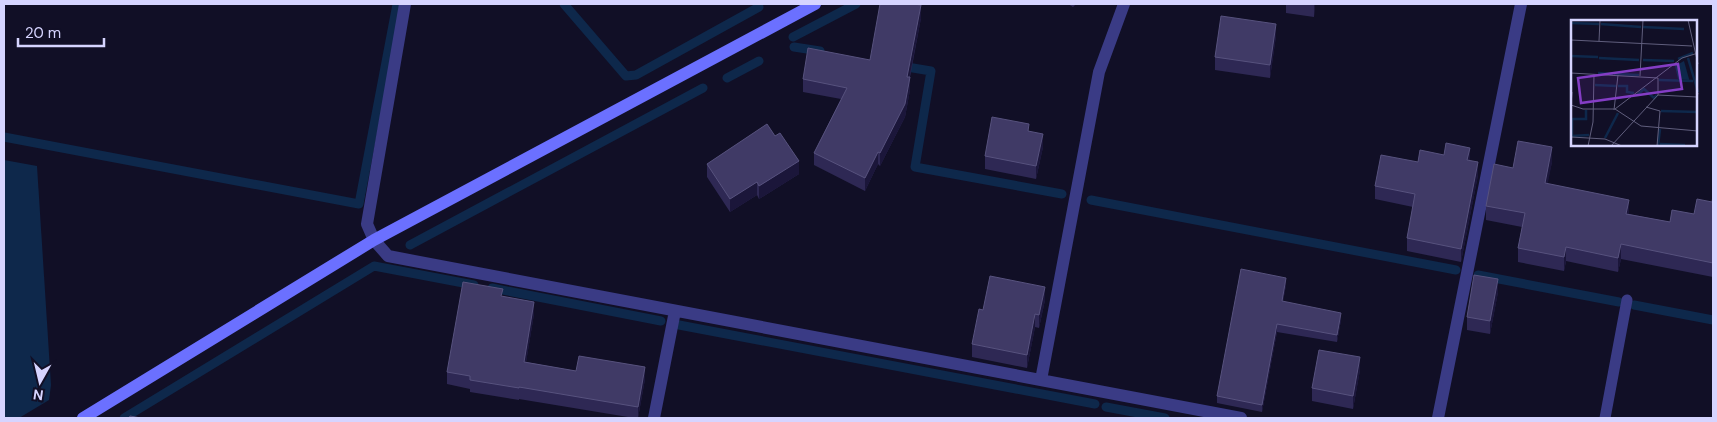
<svg xmlns="http://www.w3.org/2000/svg" width="1717" height="422" viewBox="0 0 1717 422" font-family="'DM Sans',sans-serif">
  <style>
    .water { fill: #0e284b }
    .lines { fill: none; stroke-linecap: round; stroke-linejoin: round }
    .stream { stroke: #0e284b; stroke-width: 9 }
    .lane { stroke: #3a3b85; stroke-width: 11 }
    .street { stroke: #3a3b85; stroke-width: 12 }
    .secondary { stroke: #6b70ff; stroke-width: 12 }
    .wall { fill: #2e2854 }
    .shaded-wall { fill: #1b163a }
    .building { fill: #403a66; stroke: #57527e }
    .inset-river { fill: none; stroke: #0e284b; stroke-width: 2.5 }
    .inset-road { fill: none; stroke: #605e7d; stroke-width: 1 }
    .view { fill: #843dc5; fill-opacity: 0.15; stroke: #843dc5; stroke-width: 2.5 }
    .inset-edge { fill: none; stroke: #d6d4ff; stroke-width: 2.5 }
  </style>
  <rect width="100%" height="100%" fill="#110f26"/>
  <!-- water -->
  <path class="water" d="M4 160 37 166 51 385 49 400 19 418H4Z"/>
  <g class="lines">
    <!-- stream -->
    <path class="stream" d="M564 4 626 76 636 75 759 7
      M793 37 856 4
      M794 47 820 51
      M901 66 931 71 915 167 1062 194
      M727 78 759 61
      M4 137 359 204 397 4
      M1091 200 1456 270
      M410 245 703 88
      M1478 275 1619 302
      M492 288 661 321
      M1634 305 1713 320
      M679 325 1095 404
      M1106 407 1165 418
      M124 418 374 266 474 285"/>
    <!-- lane -->
    <path class="lane" d="M1605 418 1627 300"/>
    <!-- street -->
    <path class="street" d="M405 4 367 224 374 240 388 256 1241 418
      M1041 380 1099 72 1124 4
      M654 418 675 311
      M1438 418 1521 4"/>
    <!-- secondary -->
    <path class="secondary" d="M83 418 374 240 815 4"/>
  </g>
  <!-- wall -->
  <path class="wall" d="M1068 4H1076L1073 7Z
    M1286 4H1315L1314 17 1286 13Z
    M921 18 910 77V90L905 117 880 166 878 164 865 191 814 165V153L841 99 803 92V79L870 60Z
    M1276 36 1270 78 1215 70V57Z
    M1029 131 1043 147 1036 179 985 169V156Z
    M1470 161 1478 175 1461 262 1407 251V238L1413 207 1375 199V186L1418 162Z
    M1552 162 1547 184 1629 214 1670 222 1694 214 1712 202 1713 196V277L1621 259 1618 272 1566 261 1564 271 1518 262V248L1522 227 1486 220V206L1513 168Z
    M707 164 799 174 759 199 757 195 730 212 707 177Z
    M1286 285 1283 301 1341 320 1337 342 1277 332 1262 412 1217 403V396Z
    M1498 292 1490 334 1467 330V317Z
    M503 296 534 314 526 362 576 371 645 379 638 418H634L519 399V400L470 392V389L447 384V372Z
    M1045 300 1039 328 1035 327 1027 368 972 357V344L983 310Z
    M1360 370 1353 409 1312 401V388Z"/>
  <!-- shaded-wall -->
  <path class="shaded-wall" d="M1314 4H1315L1314 17Z
    M921 5V18L907 89V77Z
    M1276 24V36L1270 78V65Z
    M910 77V90L905 117 880 166V153Z
    M1043 134V147L1036 179V166Z
    M1552 147V162L1545 198V183Z
    M1470 148V161L1467 160Z
    M878 152V164L865 191V178Z
    M799 161V174L759 199V186Z
    M1478 162V175L1461 262V249Z
    M757 182V195L730 212V199Z
    M1629 200V214H1626Z
    M1621 244V259L1618 272V258Z
    M1566 247V261L1564 271V257Z
    M1286 278V285L1282 308V301Z
    M1498 279V292L1490 334V321Z
    M1045 287V300L1039 328V315Z
    M534 302V314L524 375V362Z
    M1341 313V320L1337 342V335Z
    M1035 314V327L1027 368V355Z
    M1277 324V332L1262 412V405Z
    M1360 357V370L1353 409V396Z
    M645 367V379L638 418V407Z"/>
  <!-- building -->
  <path class="building" d="M880 4H913L921 5 907 77H910L905 104 880 153 878 152 865 178 814 153 847 88 803 79 808 48 870 60Z
    M1221 16 1276 24 1270 65 1215 57Z
    M992 117 1029 124 1028 131 1043 134 1036 166 985 156Z
    M767 124 775 136 780 133 799 161 759 186 757 182 730 199 707 164Z
    M1518 141 1552 147 1545 183 1629 200 1626 214 1670 222 1672 210 1694 214 1697 199 1712 202 1713 196V263L1621 244 1618 258 1566 247 1564 257 1518 248 1525 213 1486 206 1494 164 1513 168Z
    M1446 143 1470 148 1467 160 1478 162 1461 249 1407 238 1415 194 1375 186 1381 155 1418 162 1420 150 1444 155Z
    M1241 269 1286 278 1282 301 1341 313 1337 335 1277 324 1262 405 1217 396Z
    M1474 275 1498 279 1490 321 1467 317Z
    M990 276 1045 287 1039 315 1035 314 1027 355 972 344 979 309 983 310Z
    M463 282 503 289 501 296 534 302 524 362 576 371 579 356 645 367 638 407 519 387V388L470 380V376L447 372Z
    M1319 350 1360 357 1353 396 1312 388Z
    M130 416 141 418H129Z"/>
  <!-- overview -->
  <g transform="translate(1571 20)">
    <rect width="126" height="126" fill="#110f26"/>
    <path d="M113 41 118 59V60L107 59 104 46Z" fill="#0e284b"/>
    <path class="inset-river" d="M0 3 28 4M30 4 70 7M72 7 113 9M0 36 27 37M28 38 68 40M117 38 127 72M107 39 122 33M72 40 103 41M27 53 42 54M43 54 68 55M88 60 122 61M24 65 45 66M47 66H56V72L63 73M66 75 73 69 83 78 86 75M15 90V99H1V116L18 115M90 91 127 92M34 118 47 93M89 124 114 125M87 126 89 109"/>
    <path class="inset-road" d="M117 0 127 44M0 20 121 26M28 21 29 0M0 53 87 58M69 56 72 0M1 72 0 85 12 89H44L70 106 127 111M87 75 126 77 127 73M75 87 89 91 86 126M44 89 111 38 127 33M43 90 47 55M0 117 34 119 51 126M17 126 22 102 23 54M40 126 87 75V58"/>
    <path class="view" d="M107 44 111 69 10 83 7 58Z"/>
    <rect width="126" height="126" class="inset-edge"/>
  </g>
  <!-- border -->
  <rect width="1717" height="422" fill="none" stroke="#d6d4ff" stroke-width="10"/>
  <!-- north arrow -->
  <g transform="translate(40 382) rotate(188)" stroke="#110f26" stroke-width="4" paint-order="stroke">
  <path d="M0-4L9 19L0 12L-9 19Z" fill="#d6d4ff"/>
  <text y="-8" font-size="14" font-weight="bold" text-anchor="middle" fill="#d6d4ff">N</text>
  </g>
  <!-- scale -->
  <path d="M18 38v8h86v-8" fill="none" stroke="#d6d4ff" stroke-width="2.5"/>
  <text x="25" y="38" font-size="15" fill="#d6d4ff" stroke="#110f26" stroke-width="4" paint-order="stroke">20 m</text>
</svg>
